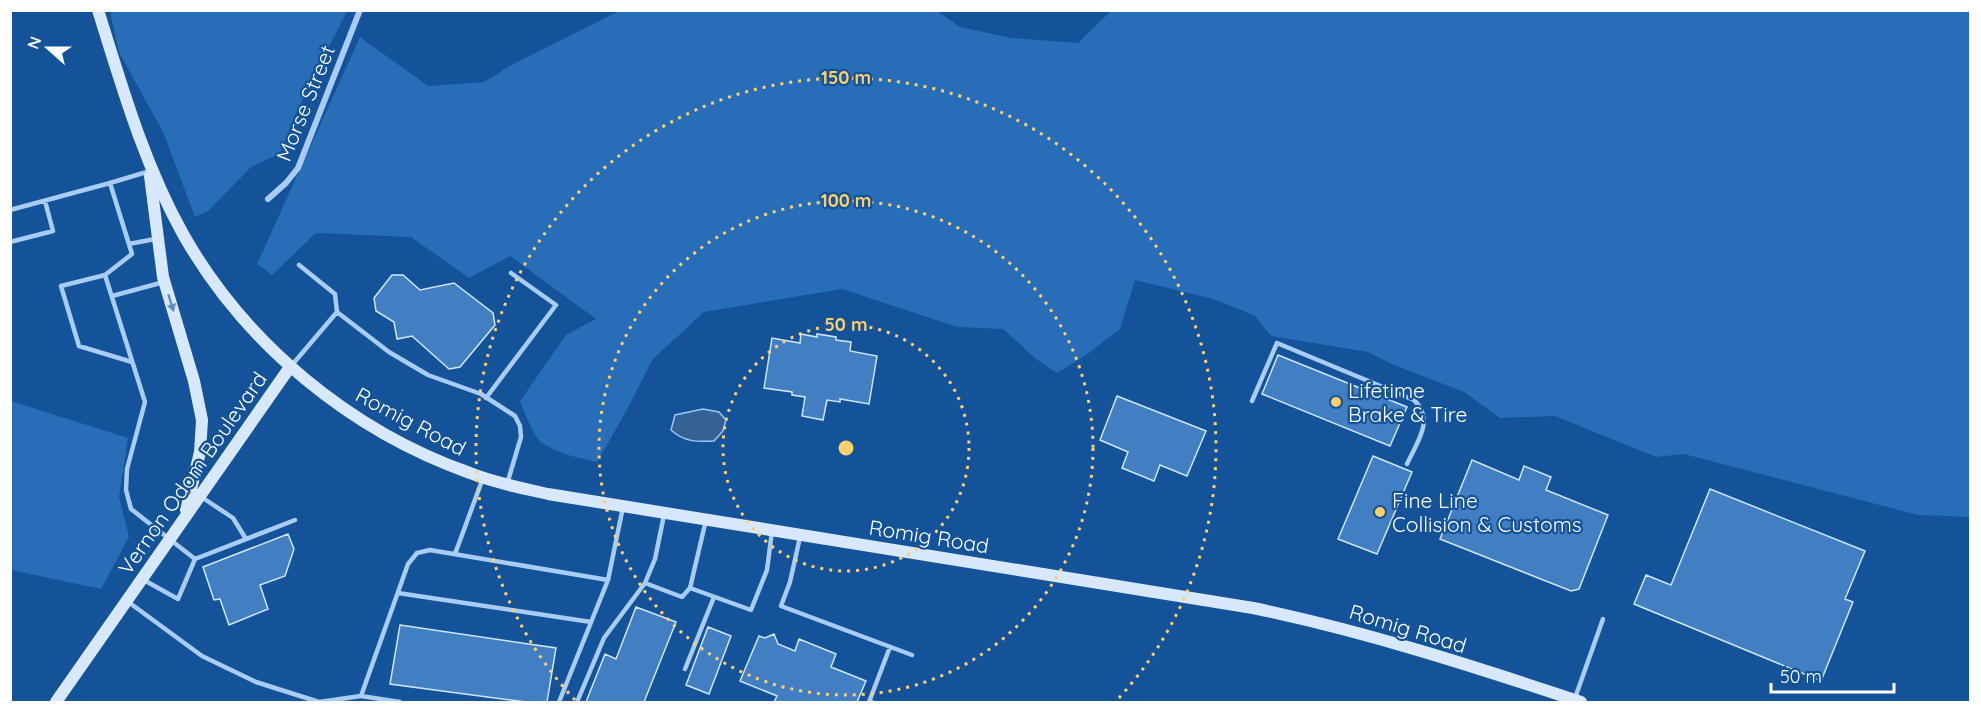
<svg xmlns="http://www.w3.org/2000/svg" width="1981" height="713" viewBox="0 0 1981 713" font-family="Quicksand,sans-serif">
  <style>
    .green { fill: #276db7 }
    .water { fill: #356295; stroke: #9ac7f5; stroke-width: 1.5 }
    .building { fill: #417ec2; stroke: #cfe5fd; stroke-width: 1.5 }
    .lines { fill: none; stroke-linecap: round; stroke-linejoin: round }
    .lane { stroke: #a8ccf3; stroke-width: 4.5 }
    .street { stroke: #a8ccf3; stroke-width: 6 }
    .secondary { stroke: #d7e8fc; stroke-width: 12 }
    .oneway { fill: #628ec1 }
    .ring { fill: none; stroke: #ffcf69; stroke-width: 3; stroke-dasharray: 3 6 }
    .poi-dot { fill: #ffcf69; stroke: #145299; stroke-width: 2 }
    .labels { text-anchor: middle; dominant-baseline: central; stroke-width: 4.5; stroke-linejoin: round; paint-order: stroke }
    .street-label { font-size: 21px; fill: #fff; stroke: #145299 }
    .poi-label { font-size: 21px; fill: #fff; stroke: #145299; text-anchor: start }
    .centre { fill: #ffcf69; stroke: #145299; stroke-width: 3 }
    .ring-label { font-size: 18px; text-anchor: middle; font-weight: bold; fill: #ffcf69; stroke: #145299; stroke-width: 4.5; stroke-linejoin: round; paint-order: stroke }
  </style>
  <rect width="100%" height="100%" fill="#145299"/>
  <!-- green -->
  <path class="green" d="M110 11V10L347 11 295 115 281 153 251 167 208 211 195 217 164 134 119 52Z
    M1111 11H1970V517L1918 515 1684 454 1656 457 1555 416 1500 418 1464 392 1394 365 1368 352 1271 336 1255 316 1213 299 1135 280 1120 329 1085 356 1057 373 1036 359 1003 329 957 327 842 289 704 312 653 359 623 417 597 462C580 458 558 454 542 443 534 438 524 411 520 401L566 335 596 319 510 256 469 278 411 237 316 233 272 275 257 264 360 37 428 86 484 82 513 64 619 11H937L960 27 1011 38 1078 43Z
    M11 401 128 438 119 497 129 537 101 589 11 570Z"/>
  <!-- water -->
  <path class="water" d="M703 409 719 412 726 420 723 431 714 441C697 442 684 442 671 430L675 415Z"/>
  <!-- building -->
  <path class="building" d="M392 275H403L420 290 454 283 493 313 495 325 460 367 449 369 412 336 397 339 394 322 376 311 374 298Z
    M801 334 817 337V334L836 337V340L851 342 850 351 877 356 869 404 840 399V402L827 400 823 420 802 416 805 397 792 395V392L764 388 772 338 800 343Z
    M1278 355 1407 407 1390 446 1262 394Z
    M1117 396 1206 431 1187 476 1160 465 1154 481 1122 468 1128 452 1100 440Z
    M1373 456 1412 472 1377 554 1338 539Z
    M1472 460 1519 480 1524 466 1551 477 1546 490 1608 515 1579 589 1571 591 1440 539Z
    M1710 489 1865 551 1845 599 1853 602 1821 681 1634 604 1646 575 1671 585Z
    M288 534 294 549 285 576 260 585 268 609 229 625 220 599 214 600 203 567Z
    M636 607 676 622 644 702H586L605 654 616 659Z
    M400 625 556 648 547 702H526L390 684Z
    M708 627 731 636 709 694 686 685Z
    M774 634 778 644 795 651 799 639 836 654 831 667 866 681 857 702H774L777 696 740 681 759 636 765 638Z"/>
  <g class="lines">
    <!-- lane -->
    <path class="lane" d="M10 210 110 183
      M10 242 53 231 45 201
      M129 244 155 239
      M105 275 145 402 127 469 126 490 131 509 195 559
      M112 296 164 282
      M337 312 389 352 428 375 481 394 515 416 520 426 521 437 507 484
      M132 362 79 346 61 286 105 275 132 254 110 183 150 171
      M292 365 337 312 335 294 299 265
      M486 398 556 305 511 273
      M1252 401 1277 343 1414 400C1435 420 1417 442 1407 464
      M200 496 233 518 246 539
      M664 515 655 559 645 583 682 597 690 588 706 520
      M800 537 790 582 781 606 912 655
      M455 554 483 478
      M142 579 178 599 195 559 295 520
      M690 588 751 610 767 570 772 531
      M398 593 591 622
      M127 601 202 656 256 682 319 702 361 696 408 564 417 553 430 550 608 580 623 507
      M685 669 714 597
      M361 696 400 702
      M1575 698 1603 619
      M559 702 608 580
      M577 702 604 638 645 583
      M872 702H869L890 647"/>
    <!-- street -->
    <path class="street" d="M268 199 286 183 298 168 360 10"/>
    <!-- secondary -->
    <path class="secondary" d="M98 10C122 87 144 164 183 234 245 344 351 431 470 473 495 483 522 488 548 494L1253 608C1364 631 1473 666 1581 702
      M150 176 163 277 194 381 202 420 200 452 186 510
      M56 702 290 367"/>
  </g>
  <!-- one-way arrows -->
  <defs><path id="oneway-solid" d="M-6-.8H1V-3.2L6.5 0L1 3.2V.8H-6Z" transform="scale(1.5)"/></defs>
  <use class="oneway" href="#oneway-solid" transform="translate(171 303) rotate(73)"/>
  <!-- distance rings -->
  <g class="ring">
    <circle cx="846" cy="448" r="123"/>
    <circle cx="846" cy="448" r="247"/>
    <path d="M575 700A370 370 0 1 1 1117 700"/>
  </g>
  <!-- markers -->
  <g class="poi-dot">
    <circle cx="1336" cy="402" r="6"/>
    <circle cx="1380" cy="512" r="6"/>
  </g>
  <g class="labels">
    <!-- street labels -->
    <g class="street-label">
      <text transform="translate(305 103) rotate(-68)">Morse Street</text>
      <text transform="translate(411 421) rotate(28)">Romig Road</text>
      <text transform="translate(192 473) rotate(-55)">Vernon Odom Boulevard</text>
      <text transform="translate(929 536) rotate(9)">Romig Road</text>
      <text transform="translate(1408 628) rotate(17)">Romig Road</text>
    </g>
    <!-- poi labels -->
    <g class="poi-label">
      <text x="1348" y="390">Lifetime<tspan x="1348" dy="24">Brake &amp; Tire</tspan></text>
      <text x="1392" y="500">Fine Line<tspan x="1392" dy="24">Collision &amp; Customs</tspan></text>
    </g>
  </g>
  <circle cx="846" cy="448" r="9" class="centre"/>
  <g class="ring-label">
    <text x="846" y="84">150 m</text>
    <text x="846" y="207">100 m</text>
    <text x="846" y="331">50 m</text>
  </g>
  <!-- border -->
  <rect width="1981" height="713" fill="none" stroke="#ffffff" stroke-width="24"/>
  <!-- north arrow -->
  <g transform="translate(48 48) rotate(291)" stroke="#145299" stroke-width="4.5" paint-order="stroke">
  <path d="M0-4.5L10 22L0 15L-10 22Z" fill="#ffffff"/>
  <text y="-9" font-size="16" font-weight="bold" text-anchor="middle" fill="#ffffff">N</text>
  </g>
  <!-- scale -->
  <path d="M1771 683v9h123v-9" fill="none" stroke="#ffffff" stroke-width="3"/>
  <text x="1780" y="683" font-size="18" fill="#ffffff" stroke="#145299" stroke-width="4.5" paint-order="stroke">50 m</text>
</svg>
